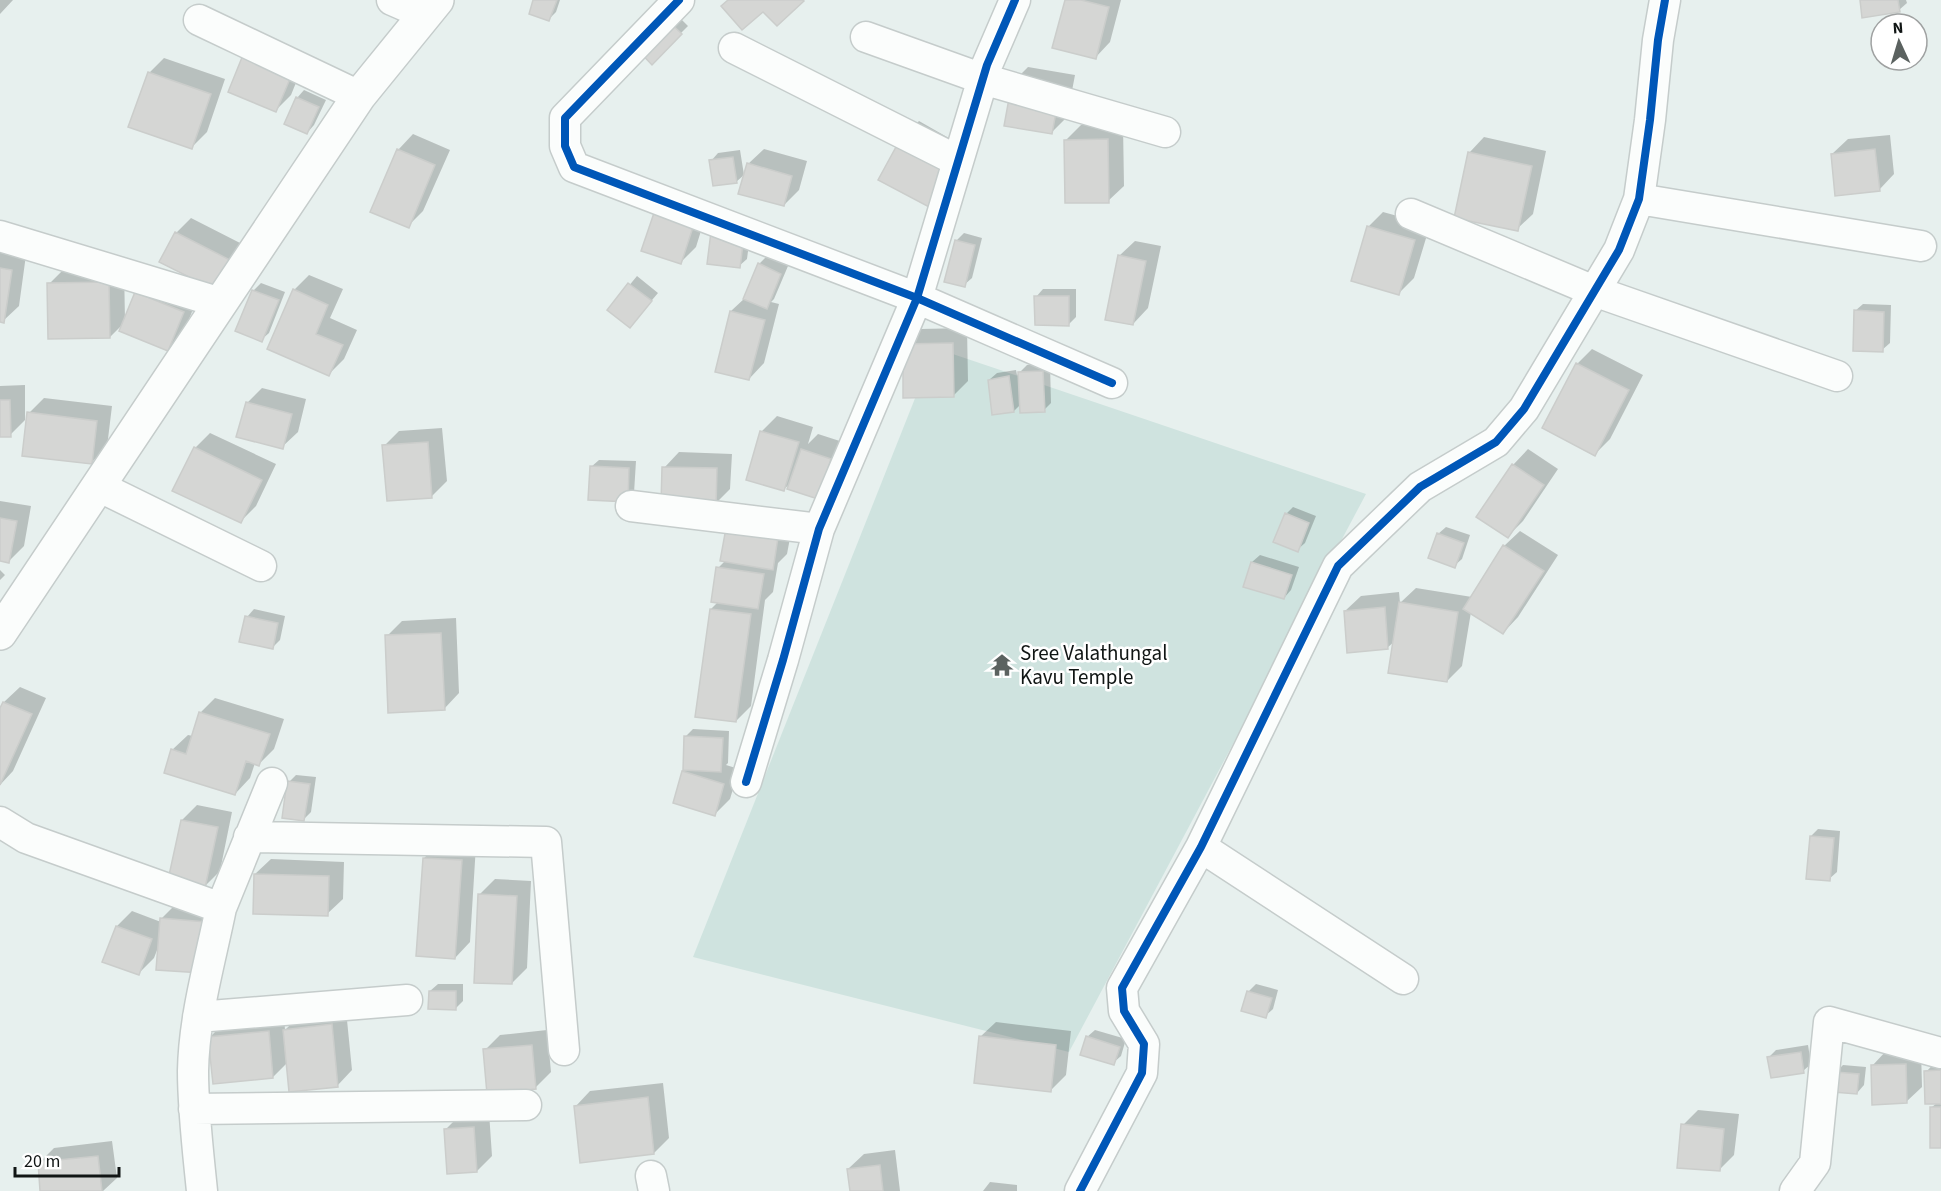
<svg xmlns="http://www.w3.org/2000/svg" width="1941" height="1191" viewBox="0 0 1941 1191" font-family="'Source Sans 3',sans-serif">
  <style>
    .green { fill: #cfe3df }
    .shadow { fill: #0003 }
    .building { fill: #d5d6d4; stroke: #cbcdcb; stroke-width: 1.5 }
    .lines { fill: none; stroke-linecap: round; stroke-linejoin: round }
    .street-casing { stroke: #c5cccb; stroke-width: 33 }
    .secondary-casing { stroke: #c5cccb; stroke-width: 36 }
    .street { stroke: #fbfdfc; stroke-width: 30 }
    .secondary { stroke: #fbfdfc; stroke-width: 33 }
    .cycleway-casing { stroke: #fff; stroke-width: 11 }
    .cycleway { stroke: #0057b8; stroke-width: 8 }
    .labels { text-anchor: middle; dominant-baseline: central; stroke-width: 5; stroke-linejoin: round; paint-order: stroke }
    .poi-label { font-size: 21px; fill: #101514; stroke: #fff; text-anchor: start }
  </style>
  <rect width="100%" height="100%" fill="#e7f0ee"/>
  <!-- green -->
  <path class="green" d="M935 348 1366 494 1069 1052 693 957Z"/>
  <!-- shadow -->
  <path class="shadow" d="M0 0H13L0 14Z
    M535 0H560L556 12 549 19Z
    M1066 0H1121L1110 42 1095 58Z
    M1861 0H1906L1907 3 1899 10Z
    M673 11 688 26 652 62Z
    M244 56 306 58 291 95 276 110Z
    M164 58 225 79 207 132 191 148 149 73Z
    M1028 67 1075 75 1067 117 1052 132 1013 82Z
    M304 90 326 100 314 125 307 133 297 98Z
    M919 121 968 149 903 137Z
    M1081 125H1123L1124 186 1108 201 1065 141Z
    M413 134 450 150 423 211 408 226 398 150Z
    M1890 135 1894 174 1879 190 1832 154 1848 139Z
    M1484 137 1546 151 1533 214 1517 229 1469 153Z
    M764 149 807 161 799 190 784 205 748 164Z
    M740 150 744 175 736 182 711 161 718 153Z
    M708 208 696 247 681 262 643 250Z
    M1383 212 1430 225 1414 278 1399 293 1368 227Z
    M191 218 244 245 230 273 176 233Z
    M751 228 747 259 739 266 709 263Z
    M964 233 982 238 972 278 964 285 956 241Z
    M1135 241 1161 246 1148 308 1133 324 1119 256Z
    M0 251 26 255 19 306 3 321H0Z
    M766 257 788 266 774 299 771 302 779 304 764 363 749 379 717 371 731 311 745 298 759 264Z
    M124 268 125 320 136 293 198 297 183 334 167 349 124 323 110 337 49 284 64 269Z
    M309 275 343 289 330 318 357 330 344 359 329 374 294 290Z
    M637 276 658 293 630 326 609 310Z
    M261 283 285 292 269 333 261 340 237 331 254 290Z
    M1043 289H1076V317L1069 324 1036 297Z
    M1863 304 1891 305 1890 343 1882 350 1855 311Z
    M967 328 968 381 953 396 905 344 920 329Z
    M1592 349 1643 375 1610 439 1595 454 1577 364Z
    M1050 364 1051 403 1044 410 1021 404 1014 411 989 380 997 373 1016 370 1017 375 1027 365Z
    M25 385V420L10 435 0 436V386Z
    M262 388 306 399 298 432 282 447 247 403Z
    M44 398 112 406 107 447 92 462 29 413Z
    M777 416 813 427 808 444 818 434 846 443 833 482H792L784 489 761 432Z
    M442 428 447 481 431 497 384 446 399 431Z
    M210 433 276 464 256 506 240 522 195 448Z
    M1528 449 1558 469 1523 521 1508 536 1513 465Z
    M679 452 732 454 730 489 715 504 664 468Z
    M599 460 636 461 634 493 627 501 591 467Z
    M0 501 31 506 24 546 9 561 0 559Z
    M1293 507 1316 516 1305 543 1297 550 1286 514Z
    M793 522 787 554 778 563 773 592 765 600 751 706 736 721 711 609 719 601 718 568 725 561Z
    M1446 527 1470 535 1462 559 1454 566 1438 534Z
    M1520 531 1558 555 1518 617 1503 633 1471 612 1462 666 1447 681 1395 641 1387 648 1345 611 1361 596 1399 592 1400 603 1416 588 1472 597 1504 546Z
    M1260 555 1299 567 1291 590 1284 598 1245 586 1252 562Z
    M0 570 5 575 0 580Z
    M254 609 285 616 280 640 272 648 247 617Z
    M456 618 459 693 444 709 387 636 402 621Z
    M20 687 46 698 13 771 0 785V710L4 702Z
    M215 698 284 719 274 749 259 764 255 763 250 778 235 794 172 750 188 735 193 736 200 713Z
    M693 729 729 731 728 763 726 765 739 769 730 799 715 814 683 772 687 768 686 736Z
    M296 775 316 777 311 812 304 819 289 782Z
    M197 805 232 812 220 871 205 886 182 820Z
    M1818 829 1840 831 1837 872 1829 879 1811 836Z
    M440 843 476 845 470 942 455 958 424 858Z
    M271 859 344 862 343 899 327 914 255 874Z
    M495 879 531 881 527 968 512 983 479 895Z
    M177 903 220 907 217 956 159 945 154 958 139 973 117 926 132 911 161 922V919Z
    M438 984H463V1001L455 1009 430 991Z
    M1256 984 1278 990 1273 1009 1265 1016 1248 992Z
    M346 1010 352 1070 337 1086 288 1062 273 1077 209 1038 225 1022 284 1017 285 1030 300 1015Z
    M996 1022 1071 1031 1066 1075 1051 1090 980 1037Z
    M547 1030 551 1072 535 1088 485 1050 500 1035Z
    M1095 1030 1126 1039 1121 1056 1113 1063 1087 1037Z
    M1808 1045 1811 1064 1803 1071 1769 1057 1776 1050Z
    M1921 1049 1922 1087 1906 1102 1872 1066 1887 1050Z
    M1941 1056V1147L1932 1107 1937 1103 1926 1072Z
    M1843 1065 1866 1067 1864 1085 1857 1093 1836 1072Z
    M663 1083 669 1138 654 1153 575 1107 590 1091Z
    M1698 1110 1739 1114 1734 1155 1719 1170 1683 1125Z
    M489 1112 492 1156 477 1171 446 1129 461 1114Z
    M112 1141 117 1178 103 1191H42L39 1163 54 1148Z
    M895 1150 900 1191H851L848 1169 864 1154Z
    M990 1182 1017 1185V1191H983Z"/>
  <!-- building -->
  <path class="building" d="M533 0H557L549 21 529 14Z
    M728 0H803L804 1 777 26 763 12 742 30 721 6Z
    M1065 0H1081L1109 7 1096 59 1052 48Z
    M1860 0H1898L1900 12 1862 18Z
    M664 17 682 34 652 65 635 47Z
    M243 55 292 74 276 112 228 92Z
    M148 72 211 94 192 149 128 127Z
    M1012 82 1060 90 1052 134 1004 126Z
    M296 97 319 107 307 134 284 124Z
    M902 136 954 164 931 208 878 180Z
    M1108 139 1109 203H1065L1064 140Z
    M397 149 435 165 409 228 370 212Z
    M1875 149 1880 191 1835 196 1831 154Z
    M1468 152 1532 166 1518 231 1454 218Z
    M733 157 737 183 713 186 709 160Z
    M747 163 792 176 784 206 738 194Z
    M655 210 694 224 681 264 641 251Z
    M1367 226 1415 240 1399 295 1351 281Z
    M175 232 230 260 215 290 159 262Z
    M711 232 744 235 740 268 707 264Z
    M955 240 975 245 965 287 944 282Z
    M1118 255 1146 261 1133 325 1105 320Z
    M758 263 781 274 767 309 743 299Z
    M0 268 12 270 4 323 0 322Z
    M109 282 110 338 48 339 47 283Z
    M628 283 652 301 630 328 607 310Z
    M293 289 328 305 316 334 343 345 329 376 267 349Z
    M252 290 279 300 262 342 235 331Z
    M135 292 184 312 168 351 119 331Z
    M1034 296H1069V326L1035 325Z
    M1854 310 1884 312 1883 352 1853 351Z
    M730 311 765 320 749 380 715 372Z
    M953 343 954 397 903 398V344Z
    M1576 363 1629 390 1595 456 1542 428Z
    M1043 371 1045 412 1020 413 1018 372Z
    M1009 376 1014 412 992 415 988 380Z
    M0 400H10L11 437H0Z
    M246 402 292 414 283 449 236 437Z
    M27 412 97 421 92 464 22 456Z
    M760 431 799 442 784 491 746 480Z
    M428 442 432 498 387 501 382 445Z
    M194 447 262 480 241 523 172 491Z
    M801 449 831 459 818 499 787 489Z
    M1512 464 1544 485 1508 538 1476 517Z
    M590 466 629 468 628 502 588 500Z
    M662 467 717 468 716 506 661 504Z
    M1285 513 1309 523 1298 552 1273 542Z
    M0 518 17 521 9 563 0 561Z
    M726 528 778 537 773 570 720 561Z
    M1437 533 1464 543 1455 568 1428 558Z
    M1503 545 1544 571 1503 634 1463 609Z
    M1251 562 1292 575 1284 599 1243 587Z
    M716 567 764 574 758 609 711 602Z
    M1399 602 1458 612 1447 682 1388 673Z
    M1385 607 1388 649 1347 653 1344 611Z
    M710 609 751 614 736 722 695 717Z
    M245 616 278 623 273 649 239 642Z
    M441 633 445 710 388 713 385 635Z
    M3 702 32 714 0 785V708Z
    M199 712 270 734 259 766 246 761 235 795 164 773 171 749 186 754Z
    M684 736 723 738 721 772 683 770Z
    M682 771 724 784 715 816 673 803Z
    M287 781 310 784 304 821 282 818Z
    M181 820 218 827 205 888 168 880Z
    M1810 836 1834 838 1830 881 1806 879Z
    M423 858 462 860 455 959 416 956Z
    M254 874 329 876 328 916 253 914Z
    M478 894 517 896 512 984 474 983Z
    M160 918 206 922 202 973 156 970Z
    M116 926 152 939 139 975 102 962Z
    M429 991H456V1010L428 1009Z
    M1247 991 1272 998 1266 1018 1241 1011Z
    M332 1024 338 1087 289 1092 283 1030Z
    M269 1031 273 1078 213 1084 208 1037Z
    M979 1036 1056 1045 1051 1092 974 1083Z
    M1086 1036 1120 1047 1114 1065 1080 1055Z
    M532 1045 536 1089 487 1094 483 1049Z
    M1801 1052 1804 1073 1771 1078 1767 1057Z
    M1906 1064 1907 1103 1872 1105 1871 1065Z
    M1941 1070V1104H1925L1924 1071Z
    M1835 1072 1859 1074 1857 1094 1833 1092Z
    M648 1097 654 1154 580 1163 574 1106Z
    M1930 1107H1941V1148H1930Z
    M1681 1124 1724 1129 1720 1171 1677 1168Z
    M474 1127 477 1172 447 1174 444 1129Z
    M98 1156 102 1191H40L38 1162Z
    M880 1165 883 1191H850L847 1169Z"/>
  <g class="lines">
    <!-- street casing -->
    <g class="street-casing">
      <path id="street" d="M392 0 424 14
        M679 0 565 118V146L574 167 917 298 1112 383
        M199 20 359 96
        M866 37 983 79 1165 132
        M734 48 958 161
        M1639 199 1921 246
        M1411 214 1594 291 1837 376
        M0 236 221 303
        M98 486 261 566
        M631 506 819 529
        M746 782 783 660 819 529 917 298 987 65 1015 0
        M0 822 26 838 221 908C210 962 194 1016 193 1071 193 1111 198 1151 202 1191
        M249 837 546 842 564 1050
        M1201 847 1403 979
        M221 908 272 783
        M198 1017 407 1000
        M194 1109 526 1105
        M651 1176 654 1191
        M1080 1191 1142 1073 1144 1044 1124 1011 1122 988 1201 847 1338 566 1420 487 1496 442 1524 409 1619 250 1639 199 1650 120 1658 40 1665 0
        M1795 1191 1815 1163 1829 1022 1941 1053"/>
    </g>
    <!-- secondary casing -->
    <g class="secondary-casing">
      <path id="secondary" d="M0 633 359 96 437 0"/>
    </g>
    <!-- street -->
    <use href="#street" class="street"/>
    <!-- secondary -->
    <use href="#secondary" class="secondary"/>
    <!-- cycleway casing -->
    <g class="cycleway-casing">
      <path id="cycleway" d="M679 0 565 118V146L574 167 917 298 1112 383
        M746 782 783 660 819 529 917 298 987 65 1015 0
        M1080 1191 1142 1073 1144 1044 1124 1011 1122 988 1201 847 1338 566 1420 487 1496 442 1524 409 1619 250 1639 199 1650 120 1658 40 1665 0"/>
    </g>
    <!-- cycleway -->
    <use href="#cycleway" class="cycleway"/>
  </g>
  <!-- icons -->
  <defs>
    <g id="temple-bare" transform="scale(1.8)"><path d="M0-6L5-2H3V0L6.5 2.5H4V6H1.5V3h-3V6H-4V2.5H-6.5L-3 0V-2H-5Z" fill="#5b6260" stroke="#fff" stroke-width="2.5" paint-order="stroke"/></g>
  </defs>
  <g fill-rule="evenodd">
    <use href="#temple-bare" x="1002" y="665"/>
  </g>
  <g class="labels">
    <!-- poi labels -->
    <g class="poi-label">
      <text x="1020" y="653">Sree Valathungal<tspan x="1020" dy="24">Kavu Temple</tspan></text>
    </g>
  </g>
  <!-- north arrow -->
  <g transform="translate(1899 42) rotate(356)"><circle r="28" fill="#ffffff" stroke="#9fa1a1" stroke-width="1.5"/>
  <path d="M0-4.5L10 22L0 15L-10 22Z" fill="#5b6260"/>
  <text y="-9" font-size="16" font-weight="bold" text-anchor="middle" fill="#101514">N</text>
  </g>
  <!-- scale -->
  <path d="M15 1167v9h104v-9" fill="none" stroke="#101514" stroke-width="3"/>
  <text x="24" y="1167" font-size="18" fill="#101514" stroke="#ffffff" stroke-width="4.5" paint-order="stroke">20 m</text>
</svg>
